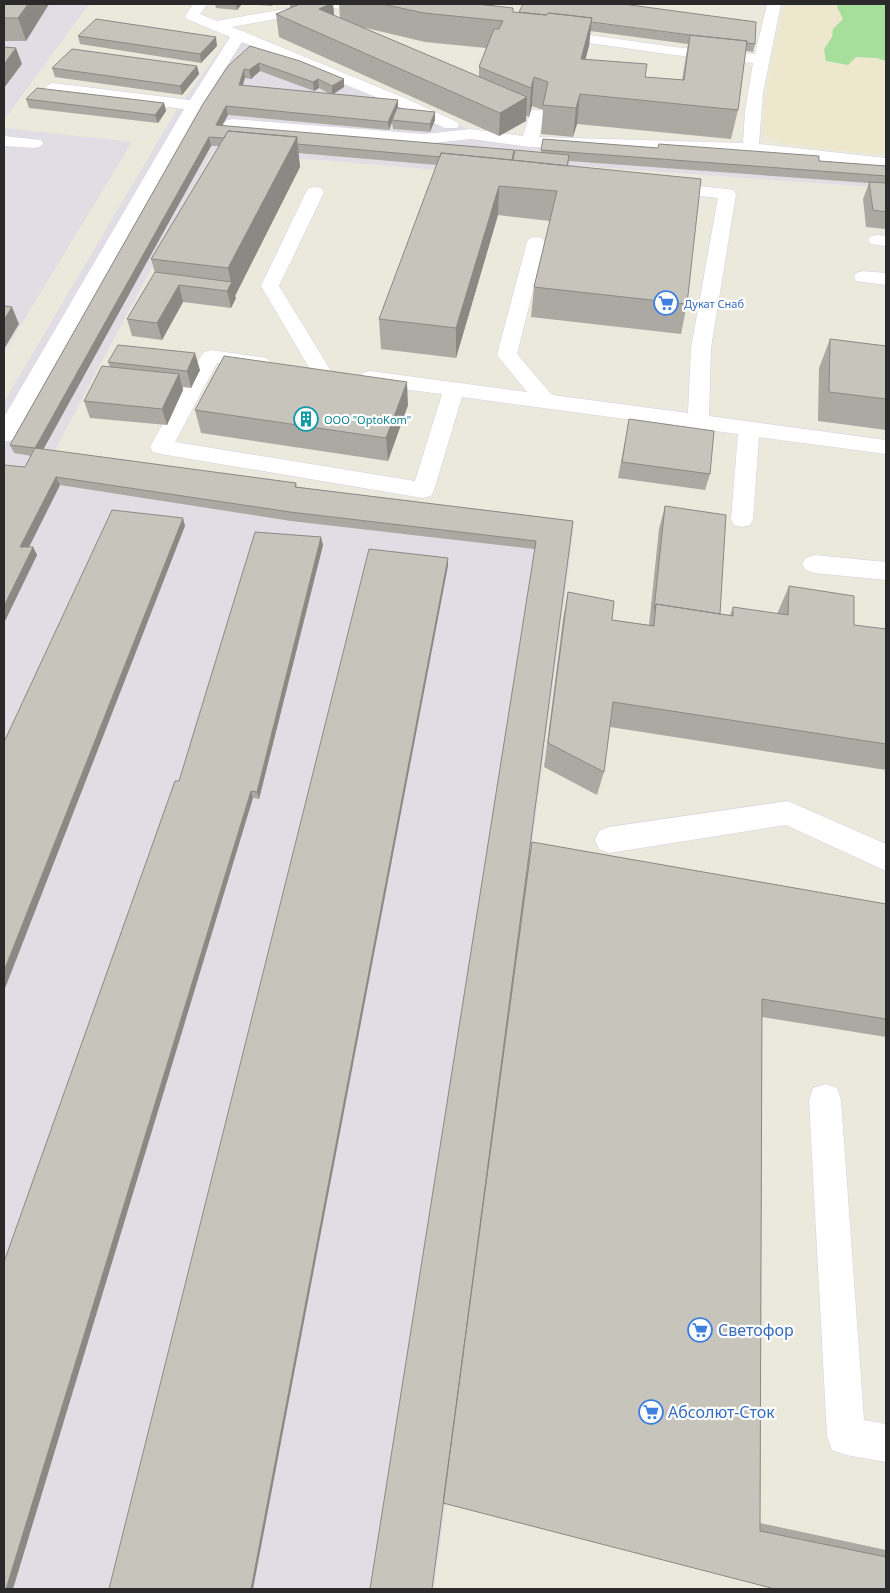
<svg xmlns="http://www.w3.org/2000/svg" width="890" height="1593" viewBox="0 0 890 1593" font-family="'Noto Sans',sans-serif">
  <style>
    .industrial { fill: #e0dde4 }
    .education { fill: #ece7cd }
    .green { fill: #a6df9c }
    .lines { fill: none; stroke-linecap: round; stroke-linejoin: round }
    .minor-casing { stroke: #d2d2e2; stroke-width: 1 }
    .minor { fill: #fff; fill-rule: evenodd }
    .wall { fill: #aba9a2; fill-rule: evenodd }
    .shaded-wall { fill: #8b8984 }
    .building { fill: #c7c4bc; stroke: #8b8984 }
    .labels { text-anchor: middle; dominant-baseline: central; stroke-width: 4.5; stroke-linejoin: round; paint-order: stroke }
    .far-shop-label { font-size: 11px; fill: #366cbe; stroke: #fff; text-anchor: start }
    .far-culture-label { font-size: 11px; fill: #0d838f; stroke: #fff; text-anchor: start }
    .near-shop-label { font-size: 16px; fill: #366cbe; stroke: #fff; text-anchor: start }
  </style>
  <rect width="100%" height="100%" fill="#ebe8dc"/>
  <!-- industrial -->
  <path class="industrial" d="M4 4H89L4 120Z
    M231 35 486 136 821 164 886 188 580 166 582 182 213 151 54 452 574 527 434 1589H4V402L176 111Z
    M4 128 132 142 4 353Z"/>
  <!-- education -->
  <path class="education" d="M784 4H886V155L783 144 761 134 771 61Z"/>
  <!-- green -->
  <path class="green" d="M838 4H886V61L877 58 856 57 848 65 826 61 824 49 832 37 833 29 843 19 837 7Z"/>
  <g class="lines">
    <!-- minor casing -->
    <g class="minor-casing">
      <path id="minor" d="M193 4H207L200 14 217 21 313 4H353L380 10 382 13 380 16 375 17 335 8 232 27 407 99 457 122 459 125 457 128H445L395 105 242 42 202 105 15 435 12 440 4 442V417L184 109 53 93 48 91 45 88 48 85 53 83 190 100 230 37 187 19 185 16Z
        M767 4H781L763 93 759 144 886 158V168L751 153 530 147 471 139 425 144 232 129 226 127 224 124 226 121 232 119 425 134 471 129 523 136 531 110H543L545 113 539 137 743 143 745 111 753 63 674 55 554 38 549 37 547 34 549 31 554 30 674 47 755 54Z
        M4 136 41 140 43 143 41 146 35 148 4 146Z
        M662 182 727 189 733 190 736 194 711 348 709 416 886 440V454L759 437 753 519 750 525 742 527 734 525 731 519 738 434 462 397 434 490 431 496 423 498 161 454 153 452 150 447 201 356 204 352 211 350 267 358 270 363 267 368 260 369 217 363 175 442 415 481 442 394 370 385 363 383 360 378 363 373 370 371 527 392 497 355 527 242 530 238 536 237 542 238 545 242 517 354 552 395 688 413 691 348 718 198 656 191 653 187 656 183Z
        M315 187 321 188 324 192 279 286 331 371 328 376 321 377 314 376 261 286 306 192 309 188Z
        M877 235 886 236V246L871 244 868 240 871 236Z
        M863 271 886 273V285L856 281 854 277 856 273Z
        M814 555 886 562V580L814 573 806 570 802 564 806 558Z
        M788 801 886 844V871L786 825 609 853 599 849 595 840 599 831 609 827Z
        M825 1084 837 1088 841 1100 864 1420 886 1424V1462L846 1455 832 1450 827 1436 809 1100 813 1088Z"/>
    </g>
    <!-- minor -->
    <use href="#minor" class="minor"/>
  </g>
  <!-- wall -->
  <path class="wall" d="M4 4H49L26 41H4Z
    M215 4H274L272 6 242 4 237 10 216 8Z
    M290 4H333L334 15 340 18 339 4H495L494 6 513 12 755 44 753 52 746 51 738 110 731 139 577 124 573 137 541 134 543 110 532 106 529 117 526 116V121L499 136 279 37 276 14 290 8ZM362 27 425 42 486 48 479 67V77ZM590 31 688 44 682 80 645 77 585 59 589 46Z
    M78 36 217 46 201 63 80 44Z
    M250 46 344 79V87L333 94 398 100V108L435 120 430 132 393 129 392 122 389 130 228 115 222 126 514 150V156L541 153 543 139 886 166V229L866 227 863 199 869 183 569 161 568 166 687 304 681 334 531 317 534 287 550 221 498 215 456 358 381 349 379 319 437 165 298 153 300 167 235 296 236 298 231 308 183 302 162 340 132 336 127 319 155 273 151 259 219 146H211L43 450 296 483 297 487 573 521 528 863 532 842 886 904V1037L762 1017 760 1523 886 1550V1589L443 1503 535 549 291 521 60 485 29 547H33L37 555 4 623 25 467 31 456 14 453 10 445ZM260 71 314 91 319 88 330 94 243 85 245 78 251 79Z
    M197 66 199 74 182 95 55 77 52 68Z
    M26 99 164 103 166 111 158 123 29 108Z
    M830 339 886 346V430L818 421 819 368Z
    M108 362 200 370 191 388 182 387 183 390 167 425 90 418 84 401 110 367Z
    M408 405 388 461 201 433 195 410Z
    M629 419 710 474 705 490 618 478Z
    M665 506 720 614 730 615 733 607 777 614 789 586 854 625 886 629V770L610 727 604 772 597 795 544 767 563 619 568 592 612 620 649 625 659 529Z
    M323 545 259 799 179 781Z"/>
  <!-- shaded-wall -->
  <path class="shaded-wall" d="M28 4H49L26 41 18 18Z
    M236 4H242L237 10Z
    M330 4H333L335 25 319 9Z
    M592 18 589 46 578 88 581 59Z
    M216 37 217 46 201 63 200 54Z
    M16 48 22 64 4 88V64Z
    M259 63 260 71 251 79 249 70Z
    M197 66 199 74 182 95 180 86Z
    M244 69 245 78 240 93 239 85Z
    M534 77 532 106 529 117 531 88Z
    M318 79 319 88 314 91 313 82Z
    M344 79V87L332 95V86Z
    M580 94 577 124 573 137 576 108Z
    M527 97 526 121 499 136 500 113Z
    M398 100V109L392 120V122L389 130 388 122Z
    M164 103 166 111 158 123 155 115Z
    M226 106 228 115 217 134 216 125Z
    M435 112V120L430 132V124Z
    M209 137 211 146 39 457 35 448Z
    M297 137 300 167 235 296 236 298 231 308 227 291 231 283 228 268Z
    M499 186 498 215 456 358V328Z
    M179 285 183 302 162 340 157 323Z
    M12 307 19 324 4 349V320Z
    M195 353 200 370 191 388 187 371Z
    M179 374 183 390 167 425 162 409Z
    M407 382 408 405 388 461 386 438Z
    M56 477 60 485 25 555 20 547Z
    M183 518 185 526 4 991V971Z
    M321 537 323 545 259 799 257 792Z
    M33 547 37 555 4 623V606Z
    M448 558V566L253 1589H251Z
    M251 791 253 798 13 1589H6Z"/>
  <!-- building -->
  <path class="building" d="M4 4H28L18 18H4Z
    M300 4H330L319 9 527 97 500 113 276 14Z
    M382 4H477L513 8V12L546 15 549 13 592 18 581 59 647 64 645 77 684 80 690 35 747 41 738 110 580 94 576 108 543 105 548 82 534 77 531 88 479 67 494 29H499L503 21 424 13Z
    M476 4H491L490 5Z
    M523 4H623L756 22 755 44 747 43V41L690 35 591 22 592 18 549 13 546 15 519 12Z
    M96 19 216 37 200 54 78 36Z
    M250 46 300 61 344 79 332 86 318 79 313 82 259 63 249 70 244 69 239 85 398 100 388 122 226 106 216 125 514 150 512 160 441 153 440 157 297 144V137L228 131 224 138 209 137 35 448 296 483 295 487 573 521 432 1589H370L536 541 290 512 56 477 20 547H33L4 606V465L25 467 35 448 10 445 203 104 228 66Z
    M4 47 16 48 4 64Z
    M72 49 197 66 180 86 52 68Z
    M37 88 164 103 155 115 26 99Z
    M397 108 435 112 430 124 392 120Z
    M228 131 297 137 228 268 151 259Z
    M543 139 658 148 659 144 819 156V161L886 166V176L541 150Z
    M515 150 569 155 567 166 513 160Z
    M441 153 701 179 687 304 534 287 557 191 499 186 456 328 379 319Z
    M869 182 886 183V212L873 210Z
    M155 272 232 282 227 291 179 285 157 323 127 319Z
    M4 306 12 307 4 320Z
    M830 339 886 346V399L829 392Z
    M118 345 195 353 187 371 108 362Z
    M224 356 407 382 386 438 195 410Z
    M102 366 179 374 162 409 84 401Z
    M629 419 714 431 710 474 622 462Z
    M665 506 726 515 720 614 656 604 654 609Z
    M112 510 183 518 4 971V742Z
    M255 532 321 537 257 792 251 791 6 1589H4V1262L175 781H179Z
    M369 549 448 558 251 1589H109Z
    M789 586 854 596V625L886 629V744L613 702 604 772 548 743 568 592 614 601 612 620 654 626 656 604 733 616V607L788 615Z
    M532 842 886 904V1019L762 999 760 1531 886 1557V1589H775L443 1503Z"/>
  <!-- icons -->
  <defs>
    <g id="supermarket-ring" transform="scale(1.25)"><circle r="9.5" fill="#fff" stroke="#3f7fe0" stroke-width="1.5"/><path d="M-6-5.5h2.5l.6 2H6L4.5 2H-2.5L-4.4-4H-6ZM-1.5 3.2a1.3 1.3 0 1 0 .1 0ZM3 3.2a1.3 1.3 0 1 0 .1 0Z" fill="#3f7fe0"/></g>
    <g id="building-ring" transform="scale(1.25)"><circle r="9.5" fill="#fff" stroke="#0f9aa8" stroke-width="1.5"/><path d="M-4-6H4V6H1V3H-1V6H-4ZM-2.5-4.3h1.7v1.8h-1.7ZM.8-4.3h1.7v1.8H.8ZM-2.5-1h1.7V.8h-1.7ZM.8-1h1.7V.8H.8Z" fill="#0f9aa8"/></g>
  </defs>
  <g fill-rule="evenodd">
    <use href="#supermarket-ring" x="666" y="303"/>
    <use href="#building-ring" x="306" y="419"/>
    <use href="#supermarket-ring" x="700" y="1330"/>
    <use href="#supermarket-ring" x="651" y="1412"/>
  </g>
  <g class="labels">
    <!-- far-shop labels -->
    <g class="far-shop-label">
      <text x="684" y="303">Дукат Снаб</text>
    </g>
    <!-- far-culture labels -->
    <g class="far-culture-label">
      <text x="324" y="419">OOO "OptoKom"</text>
    </g>
    <!-- near-shop labels -->
    <g class="near-shop-label">
      <text x="718" y="1330">Светофор</text>
      <text x="668" y="1412">Абсолют-Сток</text>
    </g>
  </g>
  <!-- border -->
  <rect width="890" height="1593" fill="none" stroke="#2a2a2a" stroke-width="10"/>
</svg>
